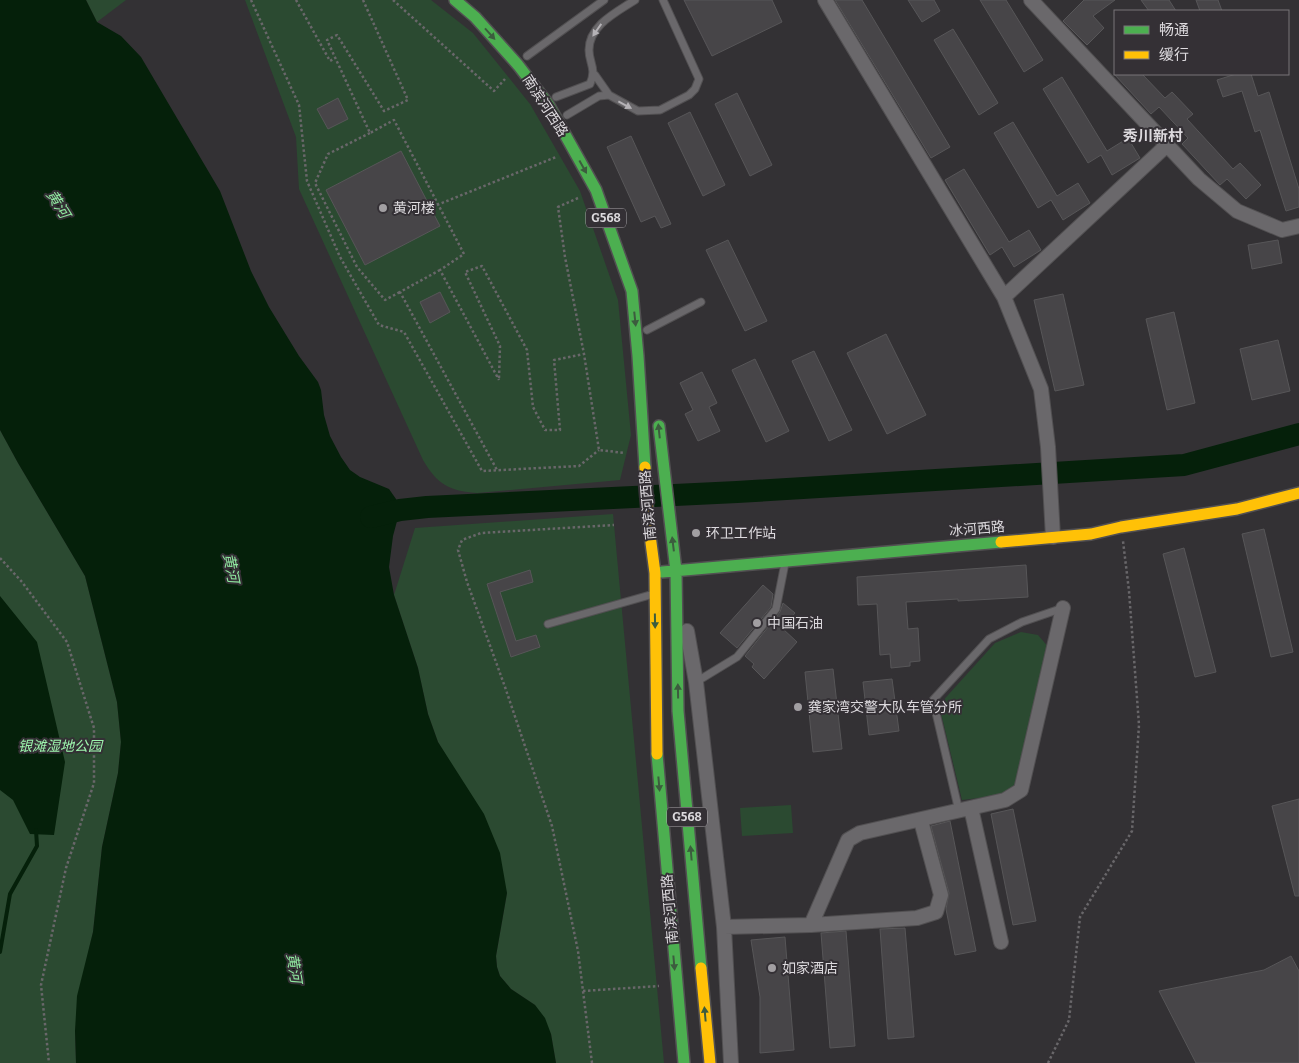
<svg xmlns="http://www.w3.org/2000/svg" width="1299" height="1063" viewBox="0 0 1299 1063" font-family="Bitter,'Noto Sans SC',serif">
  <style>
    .green { fill: #2b4a31 }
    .water { fill: #05200a }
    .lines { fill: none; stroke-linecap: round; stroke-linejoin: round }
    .stream { stroke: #05200a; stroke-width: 4 }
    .river { stroke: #05200a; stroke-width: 22 }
    .building { fill: #474548; stroke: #575658 }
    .lane-casing { stroke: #525052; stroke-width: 9 }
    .street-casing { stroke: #525052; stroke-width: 16 }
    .fast-casing { stroke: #525052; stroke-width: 14 }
    .slow-casing { stroke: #525052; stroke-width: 14 }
    .path { stroke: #69676a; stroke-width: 2.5; stroke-dasharray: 2.5 2.5; stroke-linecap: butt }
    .lane { stroke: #6a686b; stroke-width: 7 }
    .street { stroke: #6a686b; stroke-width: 14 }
    .fast { stroke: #4caf50; stroke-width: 11 }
    .slow { stroke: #ffc107; stroke-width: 11 }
    .oneway { fill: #b5b2b6 }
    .oneway2 { fill: #3c5c3e }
    .poi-dot { fill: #a29fa2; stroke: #343035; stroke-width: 2 }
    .labels { text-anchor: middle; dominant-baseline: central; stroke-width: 4; stroke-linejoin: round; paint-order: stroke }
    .shield { fill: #343035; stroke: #aaa7ab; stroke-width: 1 }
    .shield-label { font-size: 12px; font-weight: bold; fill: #dddade }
    .street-label { font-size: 14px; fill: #dddade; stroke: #343035 }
    .poi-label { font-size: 14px; fill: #dddade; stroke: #343035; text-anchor: start }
    .park-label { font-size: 14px; font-style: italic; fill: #9cf4ac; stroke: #343035 }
    .neighbourhood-label { font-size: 15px; font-weight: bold; fill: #dddade; stroke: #343035 }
    .water-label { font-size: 15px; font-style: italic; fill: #8fe79f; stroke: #343035 }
  </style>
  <rect width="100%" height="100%" fill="#333134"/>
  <!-- green -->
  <path class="green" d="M86 0H126L97 22Z
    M245 0H431L473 33 530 104 580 191 618 300 631 435 620 480 477 493C449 491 437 484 423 460L299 189 296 137Z
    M0 430 18 463 85 576 117 702 121 742 118 773 102 847 93 932 86 962 75 1031 76 1063H0Z
    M613 514 664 1063H556L551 1034 535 1005 511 989 500 976 497 967 496 956 507 893 454 769 438 742 428 714 418 668 394 595 415 528Z
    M1021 632 1038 635 1050 649 1016 783 1004 795 962 800 939 705 995 643Z
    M791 805 793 833 742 836 740 808Z"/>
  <!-- water -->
  <path class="water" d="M0 0H86L97 22 121 36 141 57 220 191 251 271 269 307 299 356 318 382 321 390 324 415 330 436 341 457 350 470 360 477 389 489 396 499 400 510 393 536 389 567 394 595 418 668 428 714 438 742 484 814 500 853 507 893 496 956 497 967 500 976 511 989 535 1005 545 1018 551 1034 556 1063H76L75 1031 77 996 93 932 102 847 118 773 121 742 117 702 85 576 18 463 0 430Z
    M0 596 37 642 65 762 54 835 30 834 13 800 0 790Z"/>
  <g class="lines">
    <!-- stream -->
    <path class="stream" d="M0 952 10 894 37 846 36 830"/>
    <!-- river -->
    <path class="river" d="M371 517 400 510 427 507 737 492 1184 465 1299 434"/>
  </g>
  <!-- building -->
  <path class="building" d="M684 0H772L782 22 712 56Z
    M835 0H862L950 147 931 158Z
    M908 0H934L940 11 922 22Z
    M980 0H1006L1043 60 1024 72Z
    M1084 0H1115L1093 16 1104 28 1087 45 1063 21Z
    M1141 0H1169L1176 11H1149Z
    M1196 0H1218L1222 11H1200Z
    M953 29 998 103 979 115 934 40Z
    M1114 74H1142L1165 98 1172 92 1193 114 1187 119 1233 169 1240 163 1261 185 1246 199 1227 179 1220 185 1182 144 1188 138 1159 107 1151 114Z
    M1236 74H1251L1258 96 1269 92 1299 189V207L1286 211 1260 130 1255 132 1242 91 1223 97 1217 80Z
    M1062 77 1107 151 1128 138 1140 158 1112 175 1101 155 1088 163 1043 89Z
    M737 93 772 165 750 176 715 104Z
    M338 98 348 119 328 129 317 109Z
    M690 112 725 185 703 196 668 123Z
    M1013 122 1057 196 1078 183 1090 203 1063 220 1051 200 1038 208 994 133Z
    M631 136 671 224 661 228 655 216 641 222 607 147Z
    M401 151 440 226 365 265 326 190Z
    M964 169 1009 242 1029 230 1041 250 1014 267 1002 247 990 255 945 180Z
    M728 240 767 321 745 331 706 250Z
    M1278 240 1282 263 1252 269 1248 245Z
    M440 292 450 312 430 323 420 302Z
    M1063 294 1084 385 1055 391 1034 300Z
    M1174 312 1195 403 1167 410 1146 319Z
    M886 334 926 415 887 434 847 353Z
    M1278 340 1290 391 1252 400 1240 349Z
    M814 351 852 430 829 441 792 361Z
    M755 359 789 431 766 442 732 370Z
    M702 372 717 403 709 407 720 431 698 441 685 414 693 410 680 383Z
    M1264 529 1293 652 1271 657 1242 534Z
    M1184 548 1216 672 1195 677 1163 554Z
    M1026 565 1028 597 958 601V599L906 602 908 629 918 628 920 661 910 662V666L891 668 890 654 880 655 877 604 858 605 857 577Z
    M530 570 533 582 500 592 516 641 536 635 540 647 511 657 487 584Z
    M763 585 773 594 771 607 737 648 720 633Z
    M783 603 795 613 782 628 797 642 764 679 752 667 754 664 745 656 780 612Z
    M833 669 842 749 813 752 805 672Z
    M892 679 899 731 869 735 863 682Z
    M1299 799V896H1295L1272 806Z
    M1013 809 1036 921 1013 925 991 814Z
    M950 821 976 951 955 955 946 909 949 893 931 826Z
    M905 928 914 1037 888 1039 880 929Z
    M846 931 855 1046 830 1048 821 933Z
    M785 937 794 1050 760 1053V997L751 940Z
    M1291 956 1299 971V1063H1196L1159 991 1264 970Z"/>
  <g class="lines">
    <!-- lane casing -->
    <g class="lane-casing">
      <path id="lane" d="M527 56 604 0
        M595 75 609 95
        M556 97 590 84C597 68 589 64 589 50 589 25 617 12 635 0
        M567 115 599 96 609 95 638 111 660 110 689 95 695 89 699 79 663 0
        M647 330 701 302
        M548 624 650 595
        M696 682 737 657 776 609 785 563
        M959 811 933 700 989 639 1022 622 1063 608"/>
    </g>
    <!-- street casing -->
    <g class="street-casing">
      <path id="street" d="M825 0 1004 297 1167 145
        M1031 0 1199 179 1237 211 1282 230 1299 226
        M1004 297 1041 389 1048 447 1053 537
        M687 631 696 682 724 927 731 1063
        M971 808 1001 942
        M811 925 848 840 860 833 1005 800 1021 790 1063 608
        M724 927 811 925 917 918 936 912 941 895 921 821"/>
    </g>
    <!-- fast casing -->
    <g class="fast-casing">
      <path id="fast" d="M455 0 475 17 518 65 548 104 596 190 632 291 638 356 645 467
        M659 426 676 571 678 711 701 968
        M662 572 1001 542
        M657 754 684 1063"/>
    </g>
    <!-- slow casing -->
    <g class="slow-casing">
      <path id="slow" d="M645 467 648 520 655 573 657 754
        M1001 542 1091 534 1121 527 1237 509 1299 493
        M701 968 710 1063"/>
    </g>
    <!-- path -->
    <path class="path" d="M251 0 299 105 307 181 340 257 379 325 404 332 482 471 579 466 599 450
      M296 0 330 61 335 58
      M363 0 408 100 384 111 337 35 327 40 370 133 394 120 464 254 440 270 499 380
      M393 0 494 91 505 79
      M370 133 328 154 315 183 357 267 385 300 400 292
      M578 198 558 207 565 257 584 354
      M437 205 556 157
      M440 270 400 292 497 470
      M499 378 500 346 465 272 482 266 527 350 533 407 545 430H560L554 360 584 354 599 450 625 453
      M0 558 22 582 67 642 94 728V783L66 868 41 985 49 1063
      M583 991 659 986
      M592 1063 578 951 552 826 505 687 467 582 458 550 462 540 481 533 614 525
      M1048 1063 1069 1020 1080 917 1132 831 1139 725 1129 591 1123 541"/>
    <!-- lane -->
    <use href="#lane" class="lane"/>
    <!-- street -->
    <use href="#street" class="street"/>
    <!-- fast -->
    <use href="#fast" class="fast"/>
    <!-- slow -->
    <use href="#slow" class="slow"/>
  </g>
  <!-- one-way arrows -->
  <defs><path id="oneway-solid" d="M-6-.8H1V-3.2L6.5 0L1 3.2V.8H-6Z" transform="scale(1.25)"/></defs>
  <g class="oneway">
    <use href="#oneway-solid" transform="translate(597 30) rotate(125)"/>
    <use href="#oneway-solid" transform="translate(625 105) rotate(28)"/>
  </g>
  <g class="oneway2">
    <use href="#oneway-solid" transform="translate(490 34) rotate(48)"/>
    <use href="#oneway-solid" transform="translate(583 167) rotate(61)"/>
    <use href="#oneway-solid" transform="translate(635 319) rotate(84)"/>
    <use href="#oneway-solid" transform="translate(659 431) rotate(-96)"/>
    <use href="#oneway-solid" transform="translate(673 544) rotate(-97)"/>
    <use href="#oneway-solid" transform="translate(655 621) rotate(89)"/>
    <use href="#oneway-solid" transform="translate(678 691) rotate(-91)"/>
    <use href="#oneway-solid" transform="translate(659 784) rotate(85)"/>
    <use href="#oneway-solid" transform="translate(691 853) rotate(-95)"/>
    <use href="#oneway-solid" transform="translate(674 963) rotate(85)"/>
    <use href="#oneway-solid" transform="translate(705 1014) rotate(-95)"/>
  </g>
  <!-- markers -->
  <g class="poi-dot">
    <circle cx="383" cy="208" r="5"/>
    <circle cx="696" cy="533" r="5"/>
    <circle cx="757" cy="623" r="5"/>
    <circle cx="798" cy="707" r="5"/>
    <circle cx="772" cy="968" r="5"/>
  </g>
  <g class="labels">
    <!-- shield labels -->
    <g class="shield">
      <rect x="586" y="208.5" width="40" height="19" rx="4"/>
      <rect x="667" y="807.5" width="40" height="19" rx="4"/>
    </g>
    <g class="shield-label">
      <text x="606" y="218">G568</text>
      <text x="687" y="817">G568</text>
    </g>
    <!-- street labels -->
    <g class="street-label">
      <text transform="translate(545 106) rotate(57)">南滨河西路</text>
      <text transform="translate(648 505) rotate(-95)">南滨河西路</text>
      <text transform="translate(977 529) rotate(-5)">冰河西路</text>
      <text transform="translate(670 909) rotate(-95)">南滨河西路</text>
    </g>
    <!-- poi labels -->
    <g class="poi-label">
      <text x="393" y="208">黄河楼</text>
      <text x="706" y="533">环卫工作站</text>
      <text x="767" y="623">中国石油</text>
      <text x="808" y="707">龚家湾交警大队车管分所</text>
      <text x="782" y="968">如家酒店</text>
    </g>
    <!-- park labels -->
    <g class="park-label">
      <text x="60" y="746">银滩湿地公园</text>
    </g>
    <!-- neighbourhood labels -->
    <g class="neighbourhood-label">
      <text x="1153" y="136">秀川新村</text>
    </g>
    <!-- water labels -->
    <g class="water-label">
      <text transform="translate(58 204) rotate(58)">黄河</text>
      <text transform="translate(231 568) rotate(79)">黄河</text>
      <text transform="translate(294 968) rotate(81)">黄河</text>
    </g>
  </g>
  <!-- legend -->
  <rect x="1114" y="10" width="175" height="65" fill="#343035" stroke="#787479"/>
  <rect x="1124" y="26" width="25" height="8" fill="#4caf50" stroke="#787479"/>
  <text x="1159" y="35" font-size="15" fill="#dddade">畅通</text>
  <rect x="1124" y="51" width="25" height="8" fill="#ffc107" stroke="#787479"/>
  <text x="1159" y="60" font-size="15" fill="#dddade">缓行</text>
</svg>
